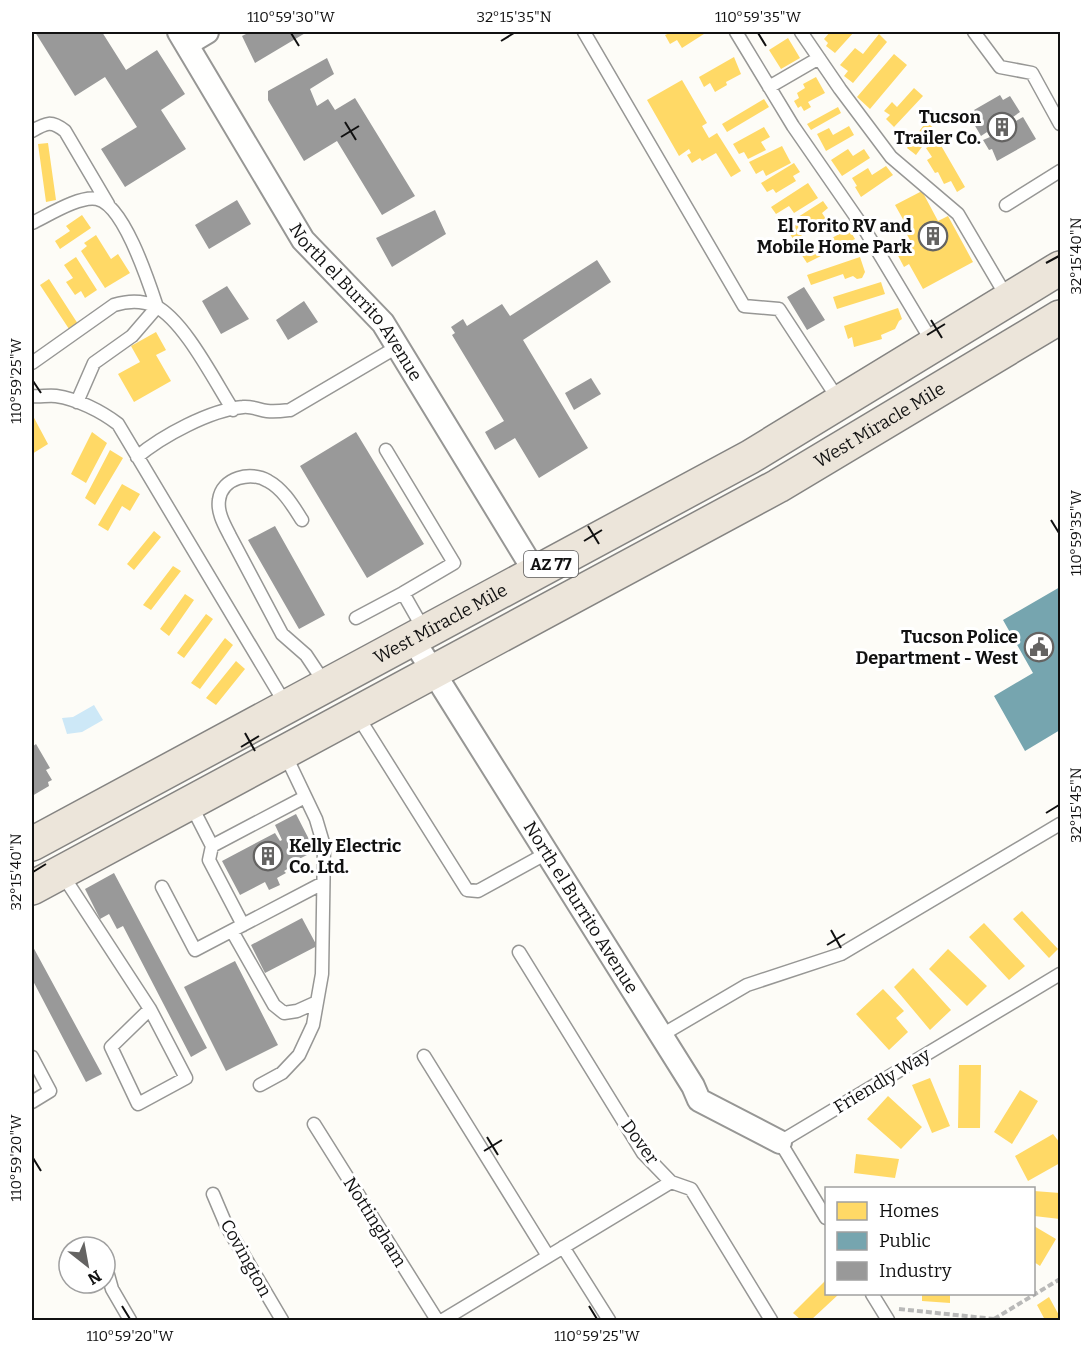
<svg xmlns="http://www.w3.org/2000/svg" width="1092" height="1352" viewBox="0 0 1092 1352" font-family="Bitter,serif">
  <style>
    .water { fill: #cde8f7 }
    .homes { fill: #ffd966 }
    .public { fill: #76a5af }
    .industry { fill: #999 }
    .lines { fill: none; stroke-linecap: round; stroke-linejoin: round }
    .service-casing { stroke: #979795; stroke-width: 15 }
    .minor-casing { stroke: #979795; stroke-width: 26 }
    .trunk-casing { stroke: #858482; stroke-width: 36 }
    .path { stroke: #b9b9b8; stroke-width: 4; stroke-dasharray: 6 3; stroke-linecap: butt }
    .service { stroke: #fffffe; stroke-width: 12 }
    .minor { stroke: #fffffe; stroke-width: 22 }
    .trunk { stroke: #ece5da; stroke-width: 33 }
    .ticks { fill: none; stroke: #111; stroke-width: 2 }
    .labels { text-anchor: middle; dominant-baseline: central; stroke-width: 6; stroke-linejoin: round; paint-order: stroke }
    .shield { fill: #fff; stroke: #585858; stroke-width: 1.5 }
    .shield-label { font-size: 16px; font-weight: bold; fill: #111 }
    .poi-label { font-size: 18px; font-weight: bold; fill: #111; stroke: #fff; text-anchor: end }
    .street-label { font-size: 18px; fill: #111; stroke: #fff }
    .neatline { fill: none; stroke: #111; stroke-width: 2 }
    .ticks-label { font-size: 15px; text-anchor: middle; fill: #111 }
  </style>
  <rect width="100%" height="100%" fill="#fdfcf7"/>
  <!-- water -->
  <path class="water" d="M94 705 103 720 82 732 67 734 62 718 73 717Z"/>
  <!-- homes -->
  <path class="homes" d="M672 32H707L682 48 677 40 670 44 665 35Z
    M830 32H854L835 53 826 46 828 43 824 39Z
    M879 34 887 42 853 83 844 76 848 71 840 65 855 48 863 54Z
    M788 38 800 58 781 69 769 50Z
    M894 54 907 65 870 109 857 97Z
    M734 57 741 74 726 82 727 85 715 92 710 83 704 87 699 77Z
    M816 77 825 93 808 102 811 107 804 111 801 106 798 108 794 101 799 98 797 93 805 88 803 84Z
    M682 80 707 123 702 126 709 138 717 133 741 171 731 177 716 153 702 161 700 158 692 163 687 155 691 153 689 149 679 156 647 100Z
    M914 88 923 96 894 127 886 119 890 115 884 111 892 102 897 107Z
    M764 99 769 107 727 132 722 124Z
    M838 107 841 113 811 130 807 124Z
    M926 122 935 129 916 155 907 148Z
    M849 126 854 135 826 151 817 134 829 128 833 135Z
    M764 127 770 137 761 142 766 150 748 159 744 152 739 154 733 144Z
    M939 142 965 187 957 192 951 181 944 184 938 172 935 173 927 160 932 157 926 148Z
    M48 143 56 200 46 202 38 144Z
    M782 146 791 163 766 176 763 170 756 174 749 162Z
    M848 149 853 156 864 149 870 158 842 176 831 160Z
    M794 163 800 172 793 176 796 181 776 193 773 189 767 192 761 183Z
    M886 166 893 175 861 197 855 187 857 186 852 178 868 168 872 175Z
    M808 183 818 198 794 213 789 206 776 214 771 207Z
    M922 191 938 221 948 216 973 262 923 289 909 264 904 267 894 248 910 240 905 231 909 230 895 205Z
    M823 201 828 208 822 213 830 225 817 233 814 228 794 240 784 226Z
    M82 215 91 228 60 249 55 241 70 231 66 226Z
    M849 229 855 239 807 263 801 254Z
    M96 235 111 259 118 254 130 273 105 288 81 251 87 246 84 243Z
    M76 257 97 290 85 298 81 291 75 295 66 282 73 278 64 265Z
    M860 257 865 272 862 278 857 279 853 276 845 279 843 274 811 285 807 275Z
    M49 279 78 324 69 329 40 285Z
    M881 282 885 294 837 309 833 297Z
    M898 308 902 319 899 321 895 329 881 335 882 339 854 347 852 337 848 339 844 326Z
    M156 332 166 350 156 355 171 381 134 402 118 374 140 362 131 346Z
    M32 414 48 444 32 454Z
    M92 432 107 443 86 483 71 474Z
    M110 450 123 458 95 505 85 498Z
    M122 484 140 494 130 511 122 506 108 531 98 525Z
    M154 531 161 537 134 570 127 564Z
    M173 566 181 571 151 610 143 605Z
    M185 594 194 600 169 636 160 629Z
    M206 614 213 619 184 658 177 653Z
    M225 638 233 645 200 689 191 683Z
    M236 661 245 669 216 705 206 698Z
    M1022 911 1058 949 1049 958 1013 919Z
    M984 923 1025 966 1009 980 969 937Z
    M948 949 987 986 967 1006 929 969Z
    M913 968 951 1010 930 1030 894 987Z
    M883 989 904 1011 896 1018 908 1032 889 1050 856 1014Z
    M959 1065H981L980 1128H958Z
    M930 1078 950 1126 932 1133 912 1085Z
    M1020 1090 1038 1101 1012 1144 994 1132Z
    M888 1096 922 1127 901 1149 867 1119Z
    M1053 1134 1060 1143V1163L1028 1181 1015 1156Z
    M856 1154 899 1159 895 1178 854 1173Z
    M1034 1191 1060 1193V1219L1034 1216Z
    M1034 1226 1056 1239 1040 1266 1034 1262Z
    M826 1280V1294H839L811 1320H801L793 1313Z
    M922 1294H950V1303L922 1301Z
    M1049 1297 1060 1317V1320H1045L1037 1305Z"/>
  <!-- public -->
  <path class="public" d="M1060 587V730L1025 751 994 696 1033 673 1003 620Z"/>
  <!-- industry -->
  <path class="industry" d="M35 32H102L126 70 157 50 185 94 161 110 186 149 125 187 101 149 137 127 105 77 75 96Z
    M250 32H307L255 63 242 36Z
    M327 58 334 74 310 89 317 106 328 99 335 110 355 98 415 196 382 215 337 141 304 161 268 100V91Z
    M1000 95 1003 100 1010 96 1020 112 1013 117 1016 121 1023 117 1036 139 997 161 992 149 989 150 983 140 990 137 987 132 981 136 971 119 977 116 974 110Z
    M237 200 251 224 209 249 195 225Z
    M435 210 446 234 392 267 376 238Z
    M597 260 611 282 523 340 588 448 539 478 515 438 495 450 485 432 504 421 452 335 455 333 451 327 463 319 467 326 502 304 510 316Z
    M227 286 249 319 221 334 202 301Z
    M804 287 825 320 807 330 787 297Z
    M304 301 318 322 288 340 276 320Z
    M591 378 601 394 574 410 565 393Z
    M356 432 424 544 367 578 300 466Z
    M275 526 325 615 299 629 248 540Z
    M36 744 50 768 46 770 52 780 48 782 49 786 32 796V747Z
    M296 814 315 851 293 862 294 865 284 871 286 873 277 878 280 885 269 890 265 882 240 895 222 861 275 833 280 841 282 840 275 825Z
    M114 873 207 1048 191 1057 123 926 117 929 109 914 100 919 85 889Z
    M302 918 317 946 265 973 251 945Z
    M32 945 102 1074 86 1082 32 979Z
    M235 961 278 1045 226 1071 184 987Z"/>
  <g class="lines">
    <!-- service casing -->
    <g class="service-casing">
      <path id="service" d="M584 32 744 306 779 309 840 402
        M736 32 793 126 865 230 934 345
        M801 32 840 89 891 157 958 214 1008 299
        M974 32 1000 67 1032 73 1060 124
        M769 87 819 58
        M32 131C46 123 51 120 65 131L108 204
        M1006 205 1060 171
        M32 223C47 216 80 195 97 199 124 205 149 283 157 307L132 336 94 363 77 402
        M32 363 114 305C127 301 141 300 155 306 184 320 215 382 233 410
        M32 396C40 397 48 395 56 396 77 399 101 411 118 424L286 705
        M386 450 454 563 403 593 424 630
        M137 457C162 436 210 410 243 407 251 406 259 410 267 411 275 412 282 411 290 410L397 347
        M302 520C293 506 283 489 268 481 251 471 222 477 219 500 217 513 225 526 230 536L282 634 306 655 326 685
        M356 618 403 593
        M357 715 467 890 478 891 547 853
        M190 803 212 846 209 860 243 925
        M212 846 305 797
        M62 874 150 1009
        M162 887 195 950 323 883
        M232 931 274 1005 284 1013 297 1011 317 1002
        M519 952 643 1153 671 1182 691 1189 771 1320
        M150 1009 186 1078 138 1104 111 1047Z
        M660 1036 747 985 841 954 1060 824
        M424 1056 548 1256
        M32 1057 50 1091 32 1102
        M260 1085 282 1073 299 1055 313 1025 322 974 324 846 316 819 284 752
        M314 1124 437 1320
        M213 1194 227 1227 282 1320
        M826 1218 780 1142 1060 974
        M563 1247 609 1320
        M105 1264 112 1289 130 1320
        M872 1294 888 1320
        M443 1320 671 1182"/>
    </g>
    <!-- minor casing -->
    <g class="minor-casing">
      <g id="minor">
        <path id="s1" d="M179 32 303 240 383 323 535 572"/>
        <path d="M187 44 207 32"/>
        <path id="s2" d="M412 638 693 1086 699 1100 780 1142"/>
      </g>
    </g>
    <!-- trunk casing -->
    <g class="trunk-casing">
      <g id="trunk">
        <path id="s3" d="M32 844 750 457 1060 268"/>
        <path id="s4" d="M32 888 778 486 1060 317"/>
      </g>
    </g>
    <!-- path -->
    <path class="path" d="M899 1309 994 1319
      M994 1319 1060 1279"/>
    <!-- service -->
    <use href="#service" class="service"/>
    <!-- minor -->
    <use href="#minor" class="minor"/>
    <!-- trunk -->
    <use href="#trunk" class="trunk"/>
  </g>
  <!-- ticks -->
  <path class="ticks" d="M291 33 299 46M758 33 766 46M501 41 514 33M345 122 356 140M341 137 359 126M1046 263 1059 256M931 320 942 338M927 335 945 324M33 381 41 393M1051 520 1059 533M588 526 599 544M584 541 602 530M245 733 255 751M241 747 259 736M1046 813 1059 805M33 872 46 864M831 930 841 948M827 945 845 934M487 1137 498 1155M484 1151 502 1140M33 1158 41 1171M122 1306 130 1319M589 1306 597 1319"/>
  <!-- icons -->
  <defs>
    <g id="building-ring" transform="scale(1.5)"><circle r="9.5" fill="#fff" stroke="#646362" stroke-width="1.5"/><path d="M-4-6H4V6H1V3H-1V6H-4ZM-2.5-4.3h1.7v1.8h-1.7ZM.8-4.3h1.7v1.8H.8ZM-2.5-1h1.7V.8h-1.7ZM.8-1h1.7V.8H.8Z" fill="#646362"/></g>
    <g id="civic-ring" transform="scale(1.5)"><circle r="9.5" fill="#fff" stroke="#646362" stroke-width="1.5"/><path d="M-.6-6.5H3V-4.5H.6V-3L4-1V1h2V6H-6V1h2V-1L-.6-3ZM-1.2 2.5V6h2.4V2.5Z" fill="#646362"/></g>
  </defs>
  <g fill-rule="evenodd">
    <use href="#building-ring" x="1002" y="127"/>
    <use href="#building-ring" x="933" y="236"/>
    <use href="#civic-ring" x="1039" y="647"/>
    <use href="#building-ring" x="268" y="856"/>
  </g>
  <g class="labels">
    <!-- shield labels -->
    <rect class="shield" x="524" y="551" width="54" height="26" rx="4.5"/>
    <g class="shield-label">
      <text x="551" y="564">AZ 77</text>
    </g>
    <!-- poi labels -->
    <g class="poi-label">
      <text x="981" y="117">Tucson<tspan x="981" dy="21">Trailer Co.</tspan></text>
      <text x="912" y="226">El Torito RV and<tspan x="912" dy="21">Mobile Home Park</tspan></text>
      <text x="1018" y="637">Tucson Police<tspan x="1018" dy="21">Department - West</tspan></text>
      <text x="289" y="846" text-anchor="start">Kelly Electric<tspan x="289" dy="21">Co. Ltd.</tspan></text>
    </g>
    <!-- street labels -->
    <g class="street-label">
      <text stroke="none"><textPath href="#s1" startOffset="324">North el Burrito Avenue</textPath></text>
      <text stroke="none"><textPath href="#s4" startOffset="966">West Miracle Mile</textPath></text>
      <text stroke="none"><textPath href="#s3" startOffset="464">West Miracle Mile</textPath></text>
      <text stroke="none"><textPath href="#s2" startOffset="318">North el Burrito Avenue</textPath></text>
      <text transform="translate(882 1081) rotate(-31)">Friendly Way</text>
      <text transform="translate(640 1142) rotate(54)">Dover</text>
      <text transform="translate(375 1222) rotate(58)">Nottingham</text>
      <text transform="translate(246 1258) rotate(61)">Covington</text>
    </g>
  </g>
  <!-- border -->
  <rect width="1092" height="1352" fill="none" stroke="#ffffff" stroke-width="66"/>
  <!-- legend -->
  <rect x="825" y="1187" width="210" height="108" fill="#ffffff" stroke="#a0a0a0" stroke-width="1.5"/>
  <rect x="837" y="1202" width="30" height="18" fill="#ffd966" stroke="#a0a0a0" stroke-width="1.5"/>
  <text x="879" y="1217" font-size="18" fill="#111111">Homes</text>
  <rect x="837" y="1232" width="30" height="18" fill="#76a5af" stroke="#a0a0a0" stroke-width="1.5"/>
  <text x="879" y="1247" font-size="18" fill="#111111">Public</text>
  <rect x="837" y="1262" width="30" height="18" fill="#999999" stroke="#a0a0a0" stroke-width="1.5"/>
  <text x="879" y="1277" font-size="18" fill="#111111">Industry</text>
  <!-- north arrow -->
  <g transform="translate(87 1265) rotate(149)"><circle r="28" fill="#ffffff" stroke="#a0a0a0" stroke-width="1.5"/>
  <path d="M0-4.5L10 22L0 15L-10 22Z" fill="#646362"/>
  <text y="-9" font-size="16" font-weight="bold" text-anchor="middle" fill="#111111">N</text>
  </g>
  <rect x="33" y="33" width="1026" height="1286" class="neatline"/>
  <g class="ticks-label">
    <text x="291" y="22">110°59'30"W</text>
    <text x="514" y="22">32°15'35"N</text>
    <text x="758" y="22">110°59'35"W</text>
    <text transform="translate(1076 256) rotate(-90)" y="5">32°15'40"N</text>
    <text transform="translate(16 381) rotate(-90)" y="5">110°59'25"W</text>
    <text transform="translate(1076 533) rotate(-90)" y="5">110°59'35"W</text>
    <text transform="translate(1076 805) rotate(-90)" y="5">32°15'45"N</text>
    <text transform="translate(16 872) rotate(-90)" y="5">32°15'40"N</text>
    <text transform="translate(16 1158) rotate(-90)" y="5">110°59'20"W</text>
    <text x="130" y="1341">110°59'20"W</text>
    <text x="597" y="1341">110°59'25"W</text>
  </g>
</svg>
